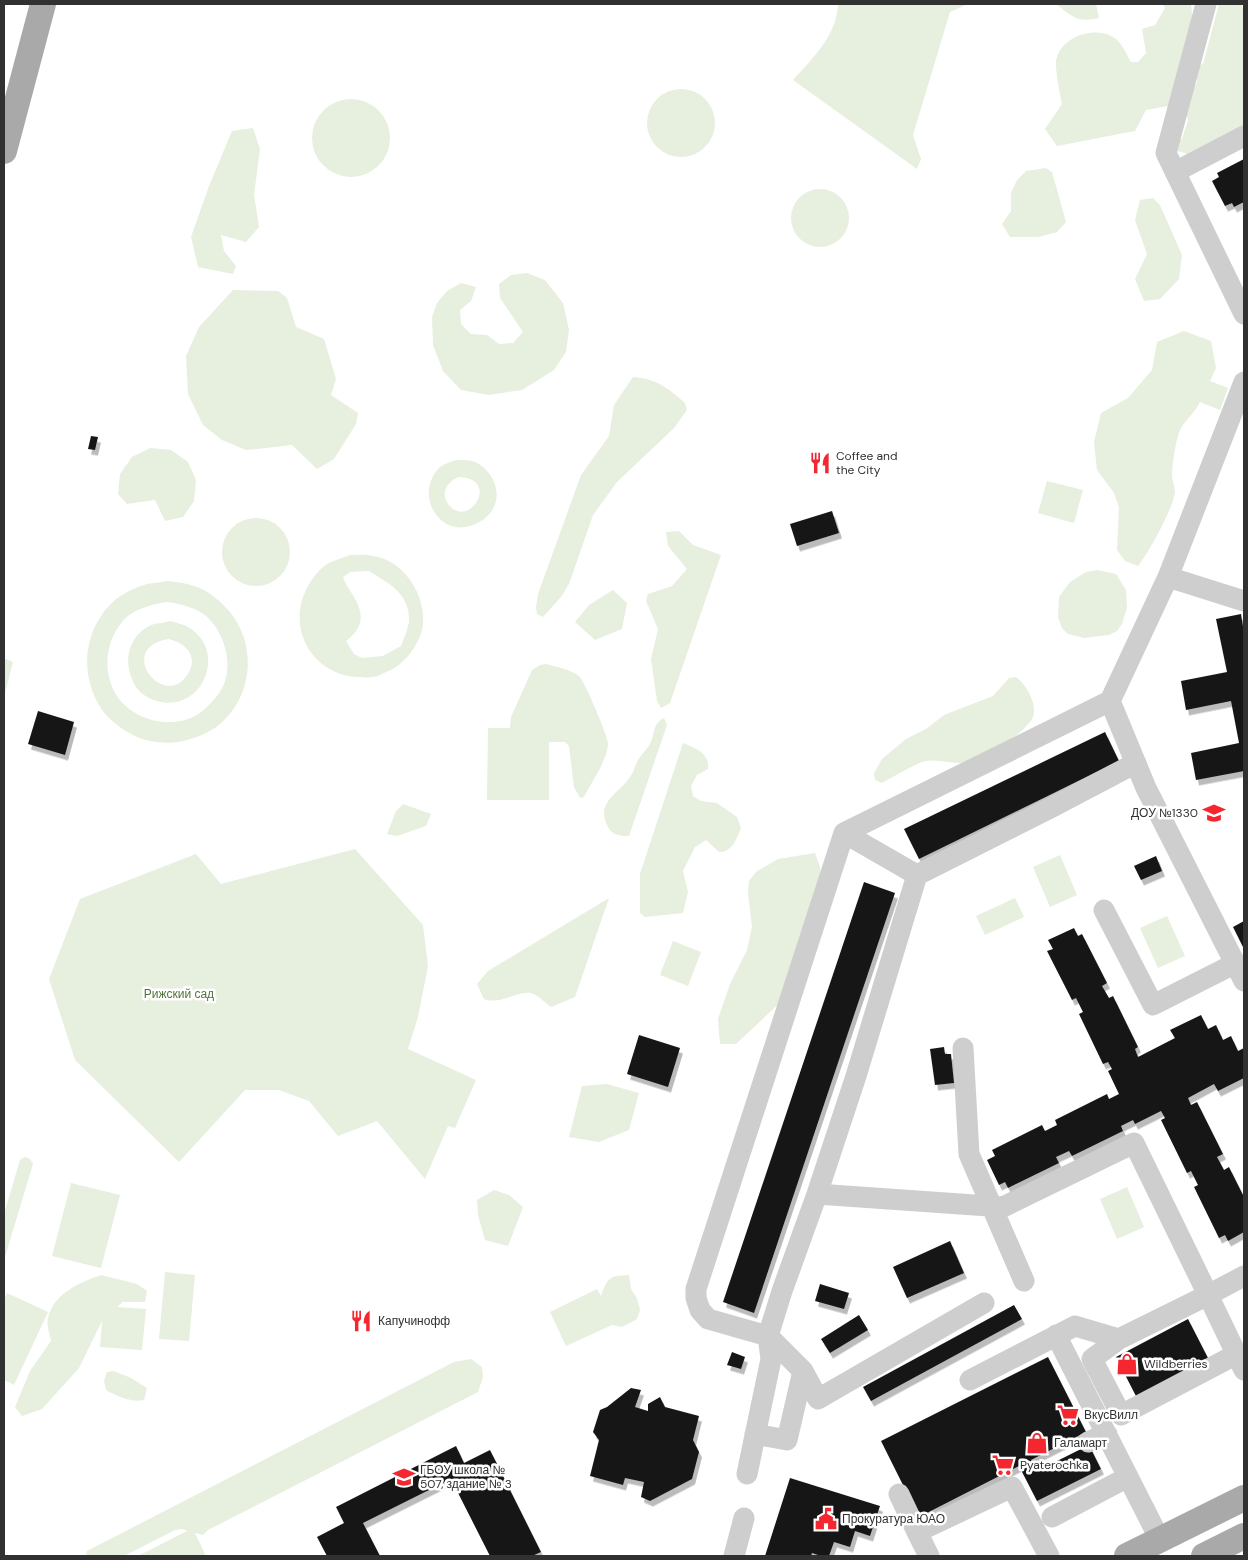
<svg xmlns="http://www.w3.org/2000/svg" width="1248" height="1560" viewBox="0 0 1248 1560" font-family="'DM Sans',sans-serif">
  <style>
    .green { fill: #e7efdf; fill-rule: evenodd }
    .building { fill: #181818; filter: url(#shadow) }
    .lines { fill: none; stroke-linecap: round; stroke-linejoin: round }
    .minor { stroke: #cecece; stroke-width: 21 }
    .major { stroke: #a9a9a9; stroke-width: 26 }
    .labels { text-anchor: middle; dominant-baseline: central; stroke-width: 5; stroke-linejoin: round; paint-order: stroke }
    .poi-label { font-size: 12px; fill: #313131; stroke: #fff; text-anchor: start }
    .park-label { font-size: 12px; fill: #53723a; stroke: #fff }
  </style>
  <defs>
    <filter id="shadow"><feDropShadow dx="3" dy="5.5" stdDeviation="0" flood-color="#0004"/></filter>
  </defs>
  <rect width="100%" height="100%" fill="#fff"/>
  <!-- green -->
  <path class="green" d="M838 4H968L950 12 913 135 921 159 917 169 793 80C813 58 837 35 838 4Z
    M1056 4H1096L1099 18C1077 23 1073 17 1056 4Z
    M1163 4H1191L1195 43 1174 105 1146 110 1135 131 1057 146 1045 129 1062 104C1060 95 1055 68 1056 61 1060 36 1097 24 1116 39 1122 44 1127 55 1131 62H1138L1146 53 1142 29 1155 25 1165 8Z
    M1219 4H1241L1244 11V129L1188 159 1185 153 1177 151 1174 143 1182 139 1188 120 1185 107 1197 82 1196 66 1203 64Z
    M647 123a34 34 0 1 1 68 0a34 34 0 1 1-68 0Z
    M312 138a39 39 0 1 1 78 0a39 39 0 1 1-78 0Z
    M253 128 260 149 254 195 259 227 246 242 221 235 224 251 236 266 233 274 198 267 191 237 209 186 232 131Z
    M1046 168 1052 172 1066 222 1057 232 1039 237H1010L1002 224 1011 211V193L1017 180 1026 171Z
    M791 218a29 29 0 1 1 58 0a29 29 0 1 1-58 0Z
    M1153 198 1160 205 1182 255 1179 279 1160 299 1144 301 1135 279 1147 254 1135 220 1140 200Z
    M527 273 545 280 563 303 569 330 566 352 554 370 522 390 489 395 461 390 443 371 433 345 432 317 437 303 447 291 461 283 476 287 471 301 460 310 461 324 471 334 487 335 499 344 513 343 523 332 500 298 499 284 511 275Z
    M233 290 278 291 287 298 296 327 324 339 336 379 331 395 358 413 356 424 334 459 317 469 292 445 246 450 222 440 203 425 188 394 186 356 199 327Z
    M1184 331 1211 341 1216 368 1210 381 1228 388 1220 410 1200 402C1195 413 1185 420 1180 430 1176 439 1172 466 1172 476 1172 481 1175 486 1175 491 1175 505 1148 554 1138 566L1125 561 1117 550 1119 507 1114 493 1097 470 1094 442 1101 413 1128 398 1152 370 1157 342Z
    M633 377C657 379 668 388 685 403L687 410 674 428 617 482 593 515 569 584 561 597 543 617 537 614 536 607 538 594 581 475 609 436 614 405Z
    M150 448 171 450 188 462 196 480 194 501 183 517 165 521 155 500 127 504 118 494 120 474 132 457Z
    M456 460C462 460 470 460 475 462 491 469 502 490 494 507 490 515 483 521 475 524 441 540 413 496 439 468 443 464 451 462 456 460ZM459 477C502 479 468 531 448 504 440 492 448 481 459 477Z
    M1047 481 1083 490 1074 523 1038 513Z
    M222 552a34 34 0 1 1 68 0a34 34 0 1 1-68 0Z
    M679 531 693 545 721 555 670 703 661 708 657 701 651 659 658 629 646 601 648 594 672 586 687 569 668 546 666 532Z
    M350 555C358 555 366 554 373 556 405 560 429 599 422 630 417 648 403 666 386 672 382 674 377 677 372 677 368 678 364 677 360 677 316 677 287 633 305 592 310 581 318 569 329 563 335 560 343 558 350 555ZM369 571C388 583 409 593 409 619 409 627 404 638 401 646L383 656 362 658 354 654 346 641C362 629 365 616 355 599 351 591 346 586 343 577L350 572Z
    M1097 570 1116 574 1126 590 1127 608 1122 624 1117 631 1109 635 1084 638 1068 634 1062 628 1058 617 1059 597 1070 582 1086 572Z
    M167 581C176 582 185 583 194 586 208 590 220 601 230 612 257 645 253 696 220 724 208 734 193 739 179 742 163 744 145 742 131 734 112 723 100 712 92 690 81 659 89 623 115 600 121 595 131 590 138 587 146 583 158 583 167 581ZM167 602C181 604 195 607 206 616 227 634 236 673 217 696 209 705 201 715 188 719 162 728 129 717 115 693 101 668 107 634 128 616 140 607 154 604 167 602Z
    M613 590 627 603 622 629 595 640 575 622 589 605Z
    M170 621C176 623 183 624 188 627 229 651 202 714 157 701 145 698 136 690 132 679 123 658 130 635 151 625 157 623 164 623 170 621ZM169 639C185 643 198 655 189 672 166 714 113 648 169 639Z
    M4 658 13 662 4 697Z
    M546 664C557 667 569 669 579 676 584 680 608 736 608 743 608 760 591 782 584 797L580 798 574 787 569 746 565 742H549V800H487L488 728H510L511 717 532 670 540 665Z
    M1016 677C1026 684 1038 705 1033 717 1027 732 980 762 965 763 952 764 938 759 926 761 918 762 891 778 882 783L875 780 874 773 882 759 906 739 926 729 944 715 993 696 1009 678Z
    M664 718 667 725 629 836C619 836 611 835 607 825 596 801 619 794 630 777 634 772 635 765 638 760 641 755 645 751 648 747 655 739 651 724 664 718Z
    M683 743C695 748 710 753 708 769L697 775 691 786 693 796 701 801 717 803 737 817 741 828C736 839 733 852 719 852L706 840 695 847 683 871 688 892 683 913 645 917 640 913V874Z
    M403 804 431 814 426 826 397 836 387 834 396 811Z
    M355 849 423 925 428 966 418 1017 408 1049 476 1080 455 1128 448 1126 425 1179 377 1121 338 1136 309 1101 279 1090H245L179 1162 75 1060 49 979 80 899 196 854 221 884Z
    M815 853 820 867 821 880 787 996 736 1044H720L718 1019 730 984 747 950 752 927 748 893 749 881 756 872 778 859Z
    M1060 855 1077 895 1050 907 1033 867Z
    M609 898 575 997 551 1007C545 1003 538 995 531 993 516 991 501 1005 484 999L477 984 488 971Z
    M1015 898 1024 917 985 935 976 916Z
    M1167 916 1185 956 1158 968 1140 928Z
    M673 941 701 952 688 986 660 975Z
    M607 1084 639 1093 629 1130 599 1142 569 1137 582 1086Z
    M25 1157 30 1159 33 1164 4 1260V1214L20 1160Z
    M71 1183 120 1195 101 1268 52 1256Z
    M1127 1187 1144 1227 1117 1239 1100 1199Z
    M494 1190 509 1195 523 1207 508 1246 485 1240 478 1215 477 1200Z
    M165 1272 195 1275 189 1341 159 1339Z
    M101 1275 137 1284 147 1291 145 1302H123L117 1307 146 1309 142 1350 100 1347 102 1321 79 1368 42 1409 22 1416 15 1407 30 1371 51 1341C50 1335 46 1324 48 1318 54 1293 79 1283 101 1275Z
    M629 1275 631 1289 637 1298 640 1310 637 1319 622 1327 612 1325 566 1346 550 1312 597 1289 601 1296C608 1277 609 1276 629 1275Z
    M7 1293 48 1312 14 1385 4 1380V1300Z
    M471 1359 482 1367 483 1377 478 1392 208 1530 203 1535 195 1533 206 1556H138L187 1531 182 1529 175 1530 124 1556H86L87 1551 454 1362Z
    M114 1371 131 1378 147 1388 144 1400C133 1403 116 1396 106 1390L104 1381 107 1372Z"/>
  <!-- building -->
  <path class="building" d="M1244 159V202L1234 207 1232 203 1225 206 1212 181 1219 177 1217 173Z
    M91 436 98 437 95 450 88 449Z
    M832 511 839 533 797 546 790 524Z
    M1241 614 1244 633V771L1196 780 1191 753 1239 743 1231 701 1186 710 1181 681 1227 672 1216 619Z
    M38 711 74 722 65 755 28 744Z
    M1105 732 1119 761 919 859 904 829Z
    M1156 856 1162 871 1141 880 1134 866Z
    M864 882 895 893 754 1313 723 1302Z
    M1244 921V949L1233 927Z
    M1074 928 1078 936 1082 934 1107 983 1102 986 1109 998 1113 996 1138 1047 1135 1049 1138 1057 1175 1038 1170 1030 1201 1015 1208 1029 1216 1025 1223 1040 1231 1036 1238 1051 1244 1048V1078L1218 1091 1214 1084 1188 1098 1191 1105 1197 1102 1223 1154 1217 1157 1224 1170 1229 1167 1244 1197V1232L1228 1241 1225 1235 1219 1238 1194 1187 1198 1185 1191 1171 1187 1173 1161 1120 1165 1118 1161 1111 1135 1124 1133 1120 1121 1126 1123 1131 1072 1156 1069 1151 1056 1157 1059 1163 1008 1188 1005 1182 999 1185 987 1160 995 1156 992 1150 1042 1125 1045 1131 1057 1125 1055 1120 1107 1094 1109 1099 1119 1094 1108 1071 1112 1069 1108 1062 1103 1064 1079 1014 1083 1012 1076 998 1072 1000 1047 951 1053 949 1048 940Z
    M639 1035 680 1048 668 1087 627 1074Z
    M944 1047 945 1054H951L954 1083 935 1085 930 1049Z
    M950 1241 964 1273 907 1298 893 1267Z
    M820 1284 849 1293 844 1309 815 1301Z
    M1014 1305 1022 1319 871 1401 863 1387Z
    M859 1315 868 1330 830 1353 821 1339Z
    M1188 1319 1210 1362 1138 1400 1116 1357Z
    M732 1352 745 1357 741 1369 727 1365Z
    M1048 1357 1086 1432 1031 1460 1037 1471 1089 1445 1101 1469 1037 1501 1019 1466 919 1517 881 1441Z
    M631 1388 641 1390 635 1407 648 1411V1404L660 1397 665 1407 699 1416 693 1440 699 1452 692 1479 650 1501 641 1497 644 1482 625 1478 623 1485 590 1476 599 1440 593 1432 600 1410 607 1407Z
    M456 1446 464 1463 490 1450 541 1552 532 1556H490L451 1479 363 1523 380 1556H327L317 1537 344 1523 336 1507Z
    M790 1478 880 1506 870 1536 855 1531 850 1547 834 1542 829 1556H821L812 1553 811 1556H765Z"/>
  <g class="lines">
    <!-- minor -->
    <path class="minor" d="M1206 4 1166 153 1244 314
      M1175 172 1244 136
      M1168 577 1244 601
      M1110 701 1146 788 1244 981
      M844 833 917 875
      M1104 910 1153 1005 1236 963
      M963 1048 969 1154 1024 1281
      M817 1194 1003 1207 1134 1143 1208 1295 1119 1339 1092 1359 1121 1415 1237 1354
      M1244 1276 1208 1295 1244 1370
      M984 1303 818 1399 803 1371 768 1336 708 1319 700 1310 696 1298V1289L844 833 1110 701 1168 577 1244 382
      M1056 1335 1160 1540
      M970 1380 1075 1326 1119 1339
      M755 1434 787 1440 803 1371
      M1088 1442 1107 1434
      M747 1474 771 1359 768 1336 782 1291 817 1194 856 1076 917 875 1052 807 1136 763
      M899 1494 917 1532
      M1052 1517 1128 1477
      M734 1556 744 1518
      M929 1556 917 1532 1012 1487 1049 1556"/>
    <!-- major -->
    <path class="major" d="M4 151 43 4
      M1127 1556 1244 1498
      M1204 1556 1244 1536"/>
  </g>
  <!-- icons -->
  <defs>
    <g id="restaurant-bare" transform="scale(1.725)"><path d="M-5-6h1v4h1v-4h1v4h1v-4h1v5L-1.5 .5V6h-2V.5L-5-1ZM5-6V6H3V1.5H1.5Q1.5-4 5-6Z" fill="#f42731" stroke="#fff" stroke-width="2.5" paint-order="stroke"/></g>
    <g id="school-bare" transform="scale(1.725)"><path d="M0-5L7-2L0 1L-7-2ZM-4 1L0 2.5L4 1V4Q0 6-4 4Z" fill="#f42731" stroke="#fff" stroke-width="2.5" paint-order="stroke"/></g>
    <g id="shop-bare" transform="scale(1.725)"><path d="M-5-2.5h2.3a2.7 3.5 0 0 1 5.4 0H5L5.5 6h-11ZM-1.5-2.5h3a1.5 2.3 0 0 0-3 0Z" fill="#f42731" stroke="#fff" stroke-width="2.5" paint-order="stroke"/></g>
    <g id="supermarket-bare" transform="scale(1.725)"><path d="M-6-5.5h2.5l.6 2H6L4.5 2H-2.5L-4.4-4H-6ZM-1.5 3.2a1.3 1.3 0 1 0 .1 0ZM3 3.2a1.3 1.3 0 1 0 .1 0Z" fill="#f42731" stroke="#fff" stroke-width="2.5" paint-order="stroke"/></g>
    <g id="civic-bare" transform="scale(1.725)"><path d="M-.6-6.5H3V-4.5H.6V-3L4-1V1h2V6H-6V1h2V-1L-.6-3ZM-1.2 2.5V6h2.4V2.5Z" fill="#f42731" stroke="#fff" stroke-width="2.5" paint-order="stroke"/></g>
  </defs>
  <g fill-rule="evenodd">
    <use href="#restaurant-bare" x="820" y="463"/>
    <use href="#school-bare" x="1214" y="813"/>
    <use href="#restaurant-bare" x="361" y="1321"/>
    <use href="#shop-bare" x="1127" y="1364"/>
    <use href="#supermarket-bare" x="1068" y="1415"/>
    <use href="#shop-bare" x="1037" y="1443"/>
    <use href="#supermarket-bare" x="1003" y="1465"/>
    <use href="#school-bare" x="404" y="1477"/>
    <use href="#civic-bare" x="826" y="1519"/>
  </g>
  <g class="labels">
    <!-- poi labels -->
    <g class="poi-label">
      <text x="836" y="456">Coffee and<tspan x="836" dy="14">the City</tspan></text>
      <text x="1198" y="813" text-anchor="end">ДОУ №1330</text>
      <text x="378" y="1321">Капучинофф</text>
      <text x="1144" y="1364">Wildberries</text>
      <text x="1084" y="1415">ВкусВилл</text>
      <text x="1054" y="1443">Галамарт</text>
      <text x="1020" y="1465">Pyaterochka</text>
      <text x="420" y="1470">ГБОУ школа №<tspan x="420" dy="14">507, здание № 3</tspan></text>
      <text x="842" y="1519">Прокуратура ЮАО</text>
    </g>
    <!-- park labels -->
    <g class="park-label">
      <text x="179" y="994">Рижский сад</text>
    </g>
  </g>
  <!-- border -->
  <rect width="1248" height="1560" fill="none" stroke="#313131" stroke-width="10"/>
</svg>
